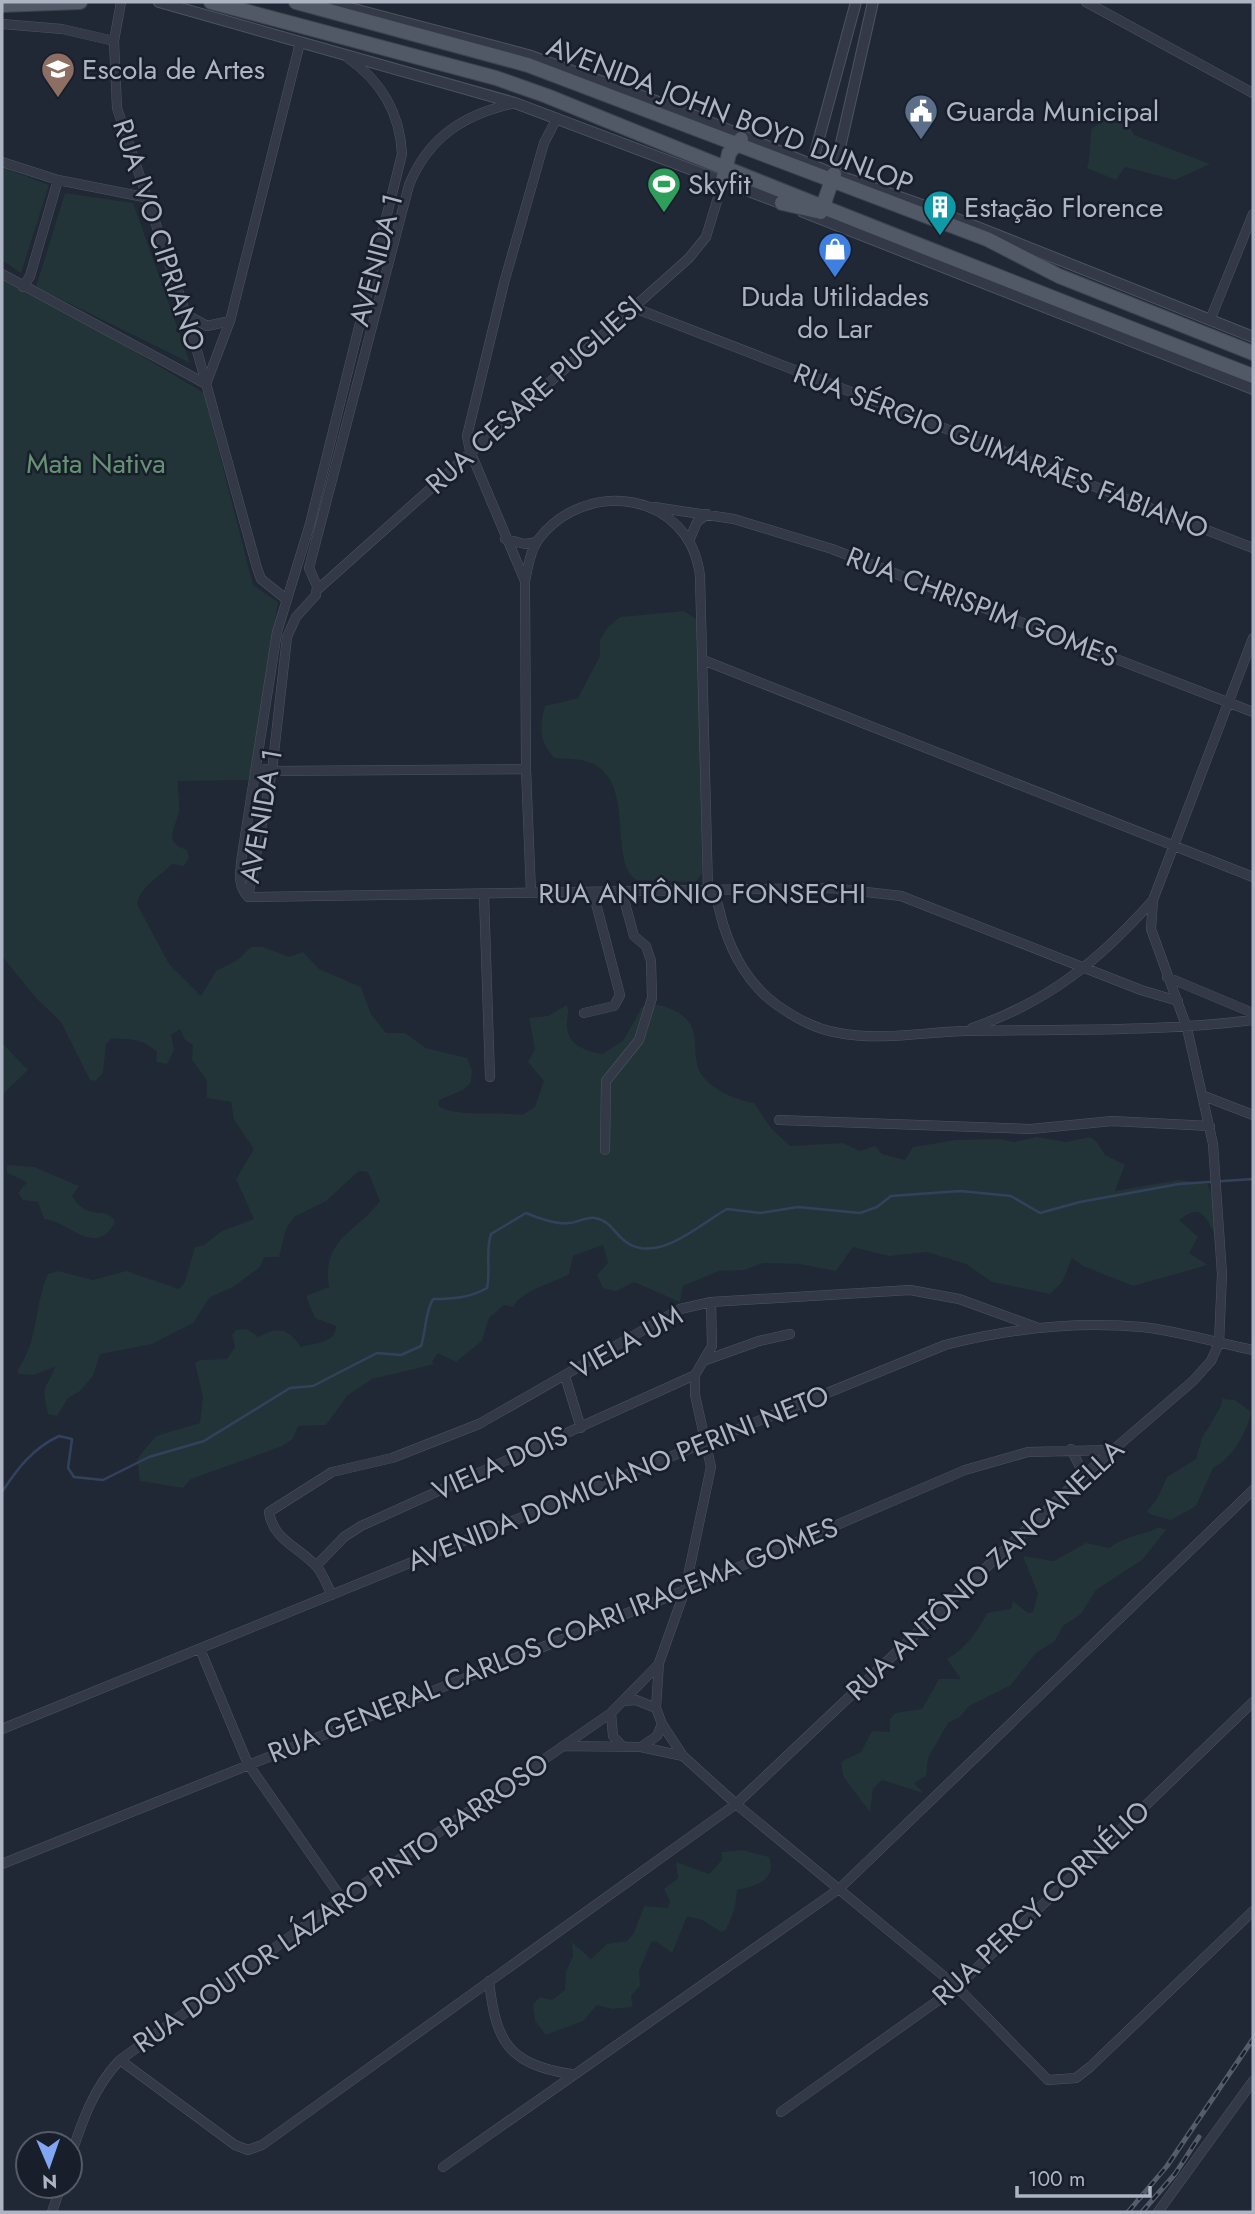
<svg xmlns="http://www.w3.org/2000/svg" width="1255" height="2214" viewBox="0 0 1255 2214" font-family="Jost,sans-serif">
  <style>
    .green { fill: #223437 }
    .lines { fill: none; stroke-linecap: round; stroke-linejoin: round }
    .stream { stroke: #33425c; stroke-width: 2.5 }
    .minor-casing { stroke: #4d5461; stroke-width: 10 }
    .tertiary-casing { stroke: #4d5461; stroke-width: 12 }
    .primary-casing { stroke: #3c434f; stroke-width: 16 }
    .minor { stroke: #333946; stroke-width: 9 }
    .tertiary { stroke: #333946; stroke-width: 10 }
    .primary { stroke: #515866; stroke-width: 14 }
    .rail-casing { stroke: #555d6d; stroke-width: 5 }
    .rail { stroke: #181f2a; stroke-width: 2.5; stroke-dasharray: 8; stroke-linecap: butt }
    .labels { text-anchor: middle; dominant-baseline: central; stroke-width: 5; stroke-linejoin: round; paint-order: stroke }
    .poi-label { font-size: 28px; fill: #adb4c3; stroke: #181f2a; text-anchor: start }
    .street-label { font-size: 28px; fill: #adb4c3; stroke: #181f2a }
    .park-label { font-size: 28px; fill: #659272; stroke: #181f2a }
  </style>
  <rect width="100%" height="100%" fill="#202735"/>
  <!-- green -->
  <path class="green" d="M1113 116 1125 117 1134 135 1210 164 1175 180 1125 167 1116 180 1087 168C1091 158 1089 142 1092 128Z
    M2 167 49 185 21 273 2 260Z
    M65 193 133 203 190 363 36 287Z
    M2 273 204 393 253 585 278 602 249 780 178 781C177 791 180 799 179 809 178 827 160 841 187 850L189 858 184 866 172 864C159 878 142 884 137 904L169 964 201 996 216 971 239 959 251 947H263L289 957 303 952 319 969 361 987 371 1014 386 1033H405L426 1048 467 1058 472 1071 471 1082 463 1090 439 1100 438 1105C451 1118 500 1111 522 1115L535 1107 544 1081 528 1062 535 1049 529 1018 548 1016 567 1005C570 1013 566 1020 567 1028 570 1047 587 1051 602 1054L623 1041 642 1007C653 1003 662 1005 673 1010 709 1026 685 1057 705 1079 717 1092 737 1100 754 1103L771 1128 790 1146 843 1143 860 1151 875 1146 882 1154 905 1160 913 1147 956 1140 1000 1139 1014 1142 1037 1137 1066 1142 1090 1137 1096 1141 1105 1155 1125 1165 1115 1191 1178 1180 1207 1183 1215 1204V1235C1205 1215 1201 1203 1179 1220L1198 1237 1189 1253 1208 1265 1133 1286 1083 1266 1072 1258 1062 1282 1050 1294 992 1282 966 1264 927 1252 889 1256 853 1247 836 1271 799 1264 763 1263 744 1270 719 1271 683 1286 680 1302 634 1282 616 1291 603 1288 597 1275 608 1263 603 1245 573 1256 569 1274C553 1284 523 1289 513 1307L504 1305 489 1318 482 1341 456 1362 438 1353 432 1362 435 1364 372 1379 347 1396 326 1425 298 1426 292 1440 280 1447 191 1479 183 1488 140 1481 137 1459 156 1436 200 1423 203 1397 195 1363 200 1360 227 1359 235 1347 232 1335 236 1330 247 1329 258 1337C279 1325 289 1329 301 1347 314 1343 337 1343 336 1326L315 1318 306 1296 329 1287C321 1239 356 1233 380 1201L368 1172 359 1171 326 1201 294 1217 286 1229 279 1257H264L260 1267 233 1287 210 1297 193 1323 152 1344 100 1354 93 1376 80 1391 68 1398 57 1416 48 1414C41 1382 45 1393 55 1367L33 1375 19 1374 17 1371C40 1338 33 1307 48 1274L58 1271 93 1280 126 1271 179 1289 185 1282 195 1247 204 1245 222 1231 254 1219 236 1179 254 1149 234 1120 231 1102 207 1098V1080L192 1060 193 1045 185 1040 180 1029 171 1035 174 1050 167 1064 156 1062 157 1052C144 1039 128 1038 111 1039L106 1044 103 1073 95 1081 90 1080 61 1022 36 998 2 956Z
    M684 611 696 619 699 628 702 874 695 882 637 880C610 865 632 795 601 769 589 758 569 759 554 758 539 739 539 729 545 706L578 698 600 656V640L608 627 620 617Z
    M2 1043 28 1070 2 1095Z
    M7 1165 34 1167 79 1186 72 1196C88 1223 107 1204 115 1222 96 1259 69 1221 44 1219L38 1202 23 1200 18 1193 27 1182 7 1173Z
    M1222 1399 1235 1400 1251 1412C1247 1432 1232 1459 1213 1468L1196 1506 1171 1520 1149 1514 1147 1511 1157 1499 1167 1477 1196 1459 1202 1438 1221 1406Z
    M1160 1527 1166 1530 1142 1560 1096 1590 1081 1614 1063 1626 1054 1642 1036 1653 1011 1685 969 1706 960 1717 948 1723 928 1758 926 1776 914 1783 923 1793 882 1780 873 1789 870 1812 843 1776 841 1762 861 1752 872 1731 890 1732V1719L895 1713 922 1709 939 1679H961L947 1659C966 1648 977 1632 987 1613L1011 1609 1013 1601 1028 1613 1033 1612 1038 1594 1023 1556 1054 1561 1086 1543 1109 1548C1127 1535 1140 1536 1160 1527Z
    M743 1850 769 1857C778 1880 754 1887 737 1890L735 1908 726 1930 721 1932 702 1920 687 1916 672 1953 656 1941 651 1942 639 1971 640 1986 631 1996 633 2007 612 2009 597 2005 583 2021 546 2035 535 2021 533 2004 540 1997 552 2000 565 1990 566 1972 573 1956 572 1942 591 1959 607 1944 627 1941 634 1933 644 1906 668 1908 670 1901 664 1889 678 1878 676 1862 709 1874 722 1860V1852Z"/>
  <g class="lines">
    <!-- stream -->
    <path class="stream" d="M2 1492C17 1469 33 1448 59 1436L72 1439 68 1468 74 1477 103 1480 149 1457 204 1441 290 1388 313 1386 377 1353 401 1355 421 1346C426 1331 425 1312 433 1299 453 1299 469 1298 487 1288 491 1269 485 1252 491 1234L526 1213C538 1218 556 1225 569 1223 577 1223 587 1216 595 1218 612 1221 615 1236 629 1244 661 1262 701 1223 727 1209L760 1213 798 1207 860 1213 877 1207 891 1196 960 1191 1011 1196 1040 1213 1080 1202 1179 1184 1253 1179"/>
    <!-- minor casing -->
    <g class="minor-casing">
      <path id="minor" d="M121 2 114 41 117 108 191 329 257 568 261 579 286 599
        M1086 2 1253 93
        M2 24 62 29 114 41
        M2 162 58 180 144 197
        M2 274 206 384
        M23 287 30 276 58 180
        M632 307 1253 548
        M187 315 207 326 230 321
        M1210 320 1253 214
        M206 384 230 321 300 43
        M654 507 734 519 832 549 1253 712
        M505 539 525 544 537 542
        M689 541 697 522 707 514
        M525 581C528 567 530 552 538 540 585 477 690 491 700 576L708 889C720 900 719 913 724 927 733 956 751 987 777 1005 794 1017 818 1030 839 1033 882 1041 924 1032 967 1031 1063 1029 1158 1032 1253 1020
        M317 590 689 258 706 237 723 181
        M703 660 1253 877
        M257 767 272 771 526 769
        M531 893 526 769 525 581 470 451 467 436 504 283 544 143 557 118
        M484 895 490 1077
        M248 897 832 888 901 896 1141 990 1178 1001
        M248 897C238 886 240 876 241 862L277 632 310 524 402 154C400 113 381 81 348 58
        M248 897 272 771 287 637 296 617 316 595 317 586 309 568 409 185C429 136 465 114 515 103
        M1167 977 1253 1013
        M584 1013 614 1006 620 995 593 892
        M972 1028C1048 1002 1100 960 1153 900
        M1204 1096 1253 1115
        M779 1120 1031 1129 1112 1121 1210 1126
        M605 1150 606 1081 639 1040 652 998 651 961 646 946 634 936 622 892
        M711 1302 712 1346 695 1375V1395L711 1467 685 1590 659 1663 656 1708 662 1724 683 1756 736 1804 957 1987 1048 2080 1076 2078 1090 2067 1253 1911
        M706 1360 759 1341 790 1334
        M565 1376 581 1428
        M1071 1449 1084 1475
        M316 1566 344 1537 361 1526 695 1375
        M332 1595C327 1586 323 1573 316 1566 299 1547 273 1540 269 1512L332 1472 392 1458 479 1424 680 1309 711 1302 910 1290 959 1299 1036 1327
        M200 1649 248 1764 342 1899
        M624 1701 636 1700 656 1708
        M611 1713 613 1736 622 1746
        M2 1729 945 1345C1008 1329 1076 1321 1142 1327 1179 1331 1217 1343 1253 1350
        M563 1746 641 1747 683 1756
        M641 1747 657 1736 662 1724
        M2 1864 685 1590 965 1470 1028 1452 1111 1450
        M489 1981C496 2042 508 2064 571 2074
        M120 2060 235 2145 248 2150 262 2145 736 1804 1084 1475 1193 1381 1211 1361 1219 1343 1222 1274 1213 1144 1187 1028 1151 929 1153 900 1253 638
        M781 2112 957 1987 1253 1702
        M70 2158C82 2122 93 2088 120 2060L342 1899 611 1713 658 1665
        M443 2167 839 1889 1253 1490
        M52 2212 61 2186
        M1158 2212 1253 2081"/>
    </g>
    <!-- tertiary casing -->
    <g class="tertiary-casing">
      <path id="tertiary" d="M159 2 515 103 788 206
        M327 2 528 55 686 112 834 174 922 205 1253 337
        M812 164 856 2
        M834 174 873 2
        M803 212 1253 389"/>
    </g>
    <!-- primary casing -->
    <g class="primary-casing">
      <path id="primary" d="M211 2 496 78 547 96C782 192 1017 284 1253 376
        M296 2 528 65 987 239 1059 276 1253 353
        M2 5 80 2
        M723 181 729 153 741 139
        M782 203 821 212 834 174"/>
    </g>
    <!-- minor -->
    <use href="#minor" class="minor"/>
    <!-- tertiary -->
    <use href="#tertiary" class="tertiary"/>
    <!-- primary -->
    <use href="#primary" class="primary"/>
    <!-- rail casing -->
    <g class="rail-casing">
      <path id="rail" d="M1128 2212 1167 2166 1253 2039
        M1142 2212 1175 2174 1199 2137"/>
    </g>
    <!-- rail -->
    <use href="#rail" class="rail"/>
  </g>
  <!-- icons -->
  <defs>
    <g id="school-pin" transform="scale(1.75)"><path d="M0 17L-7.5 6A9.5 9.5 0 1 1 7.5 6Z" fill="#8d6e63" stroke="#181f2a"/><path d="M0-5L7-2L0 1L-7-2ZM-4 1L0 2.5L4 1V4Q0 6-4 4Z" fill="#fff"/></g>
    <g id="civic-pin" transform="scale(1.75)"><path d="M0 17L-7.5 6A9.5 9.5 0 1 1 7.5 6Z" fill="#5c6f8a" stroke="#181f2a"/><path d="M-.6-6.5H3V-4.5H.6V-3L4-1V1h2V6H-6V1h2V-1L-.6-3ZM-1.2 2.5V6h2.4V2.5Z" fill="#fff"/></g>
    <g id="stadium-pin" transform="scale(1.75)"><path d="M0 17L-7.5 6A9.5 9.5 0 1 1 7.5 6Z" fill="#2e9e5b" stroke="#181f2a"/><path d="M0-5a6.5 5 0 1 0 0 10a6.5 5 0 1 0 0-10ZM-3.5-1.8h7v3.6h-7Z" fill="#fff"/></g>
    <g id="building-pin" transform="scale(1.75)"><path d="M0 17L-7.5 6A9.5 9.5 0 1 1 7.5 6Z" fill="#0f9aa8" stroke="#181f2a"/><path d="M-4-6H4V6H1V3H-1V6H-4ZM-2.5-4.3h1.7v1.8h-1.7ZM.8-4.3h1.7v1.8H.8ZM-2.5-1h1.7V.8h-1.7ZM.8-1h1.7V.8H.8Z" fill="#fff"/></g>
    <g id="shop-pin" transform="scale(1.75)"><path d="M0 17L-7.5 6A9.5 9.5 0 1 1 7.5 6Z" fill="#3f7fe0" stroke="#181f2a"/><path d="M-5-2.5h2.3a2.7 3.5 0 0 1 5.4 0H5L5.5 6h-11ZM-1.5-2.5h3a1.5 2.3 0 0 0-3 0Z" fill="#fff"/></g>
  </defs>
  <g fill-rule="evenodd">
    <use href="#school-pin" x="58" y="69"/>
    <use href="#civic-pin" x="921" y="111"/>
    <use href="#stadium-pin" x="664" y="184"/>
    <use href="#building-pin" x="940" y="207"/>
    <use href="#shop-pin" x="835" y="249"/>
  </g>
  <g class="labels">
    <!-- poi labels -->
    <g class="poi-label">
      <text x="82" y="69">Escola de Artes</text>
      <text x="946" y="111">Guarda Municipal</text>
      <text x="688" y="184">Skyfit</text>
      <text x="964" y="207">Estação Florence</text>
      <text x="835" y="296" text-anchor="middle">Duda Utilidades<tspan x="835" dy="32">do Lar</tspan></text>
    </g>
    <!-- street labels -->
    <g class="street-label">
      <text transform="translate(730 115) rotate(21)">AVENIDA JOHN BOYD DUNLOP</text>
      <text transform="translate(159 235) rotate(72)">RUA IVO CIPRIANO</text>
      <text transform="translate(376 260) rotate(-75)">AVENIDA 1</text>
      <text transform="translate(534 395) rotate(-42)">RUA CESARE PUGLIESI</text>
      <text transform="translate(1001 451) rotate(21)">RUA SÉRGIO GUIMARÃES FABIANO</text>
      <text transform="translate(982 607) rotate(21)">RUA CHRISPIM GOMES</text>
      <text transform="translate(261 816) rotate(-80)">AVENIDA 1</text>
      <text x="702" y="893">RUA ANTÔNIO FONSECHI</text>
      <text transform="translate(627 1342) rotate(-29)">VIELA UM</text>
      <text transform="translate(500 1463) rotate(-24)">VIELA DOIS</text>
      <text transform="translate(618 1478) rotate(-22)">AVENIDA DOMICIANO PERINI NETO</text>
      <text transform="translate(985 1570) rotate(-43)">RUA ANTÔNIO ZANCANELLA</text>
      <text transform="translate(553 1640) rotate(-22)">RUA GENERAL CARLOS COARI IRACEMA GOMES</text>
      <text transform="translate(341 1903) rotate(-35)">RUA DOUTOR LÁZARO PINTO BARROSO</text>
      <text transform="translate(1041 1903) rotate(-43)">RUA PERCY CORNÉLIO</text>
    </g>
    <!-- park labels -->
    <g class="park-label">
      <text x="96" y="463">Mata Nativa</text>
    </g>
  </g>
  <!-- border -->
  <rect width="1255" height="2214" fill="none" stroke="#adb4c3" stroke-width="7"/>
  <!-- north arrow -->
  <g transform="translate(49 2165) rotate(178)"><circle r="33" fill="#181f2a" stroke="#545b67" stroke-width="2"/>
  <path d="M0-5L12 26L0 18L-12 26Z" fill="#80a6f4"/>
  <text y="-10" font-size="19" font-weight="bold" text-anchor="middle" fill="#adb4c3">N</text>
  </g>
  <!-- scale -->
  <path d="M1017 2186v10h133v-10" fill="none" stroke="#adb4c3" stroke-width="3.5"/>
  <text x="1028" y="2186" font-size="21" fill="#adb4c3" stroke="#181f2a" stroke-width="5" paint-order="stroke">100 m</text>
</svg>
